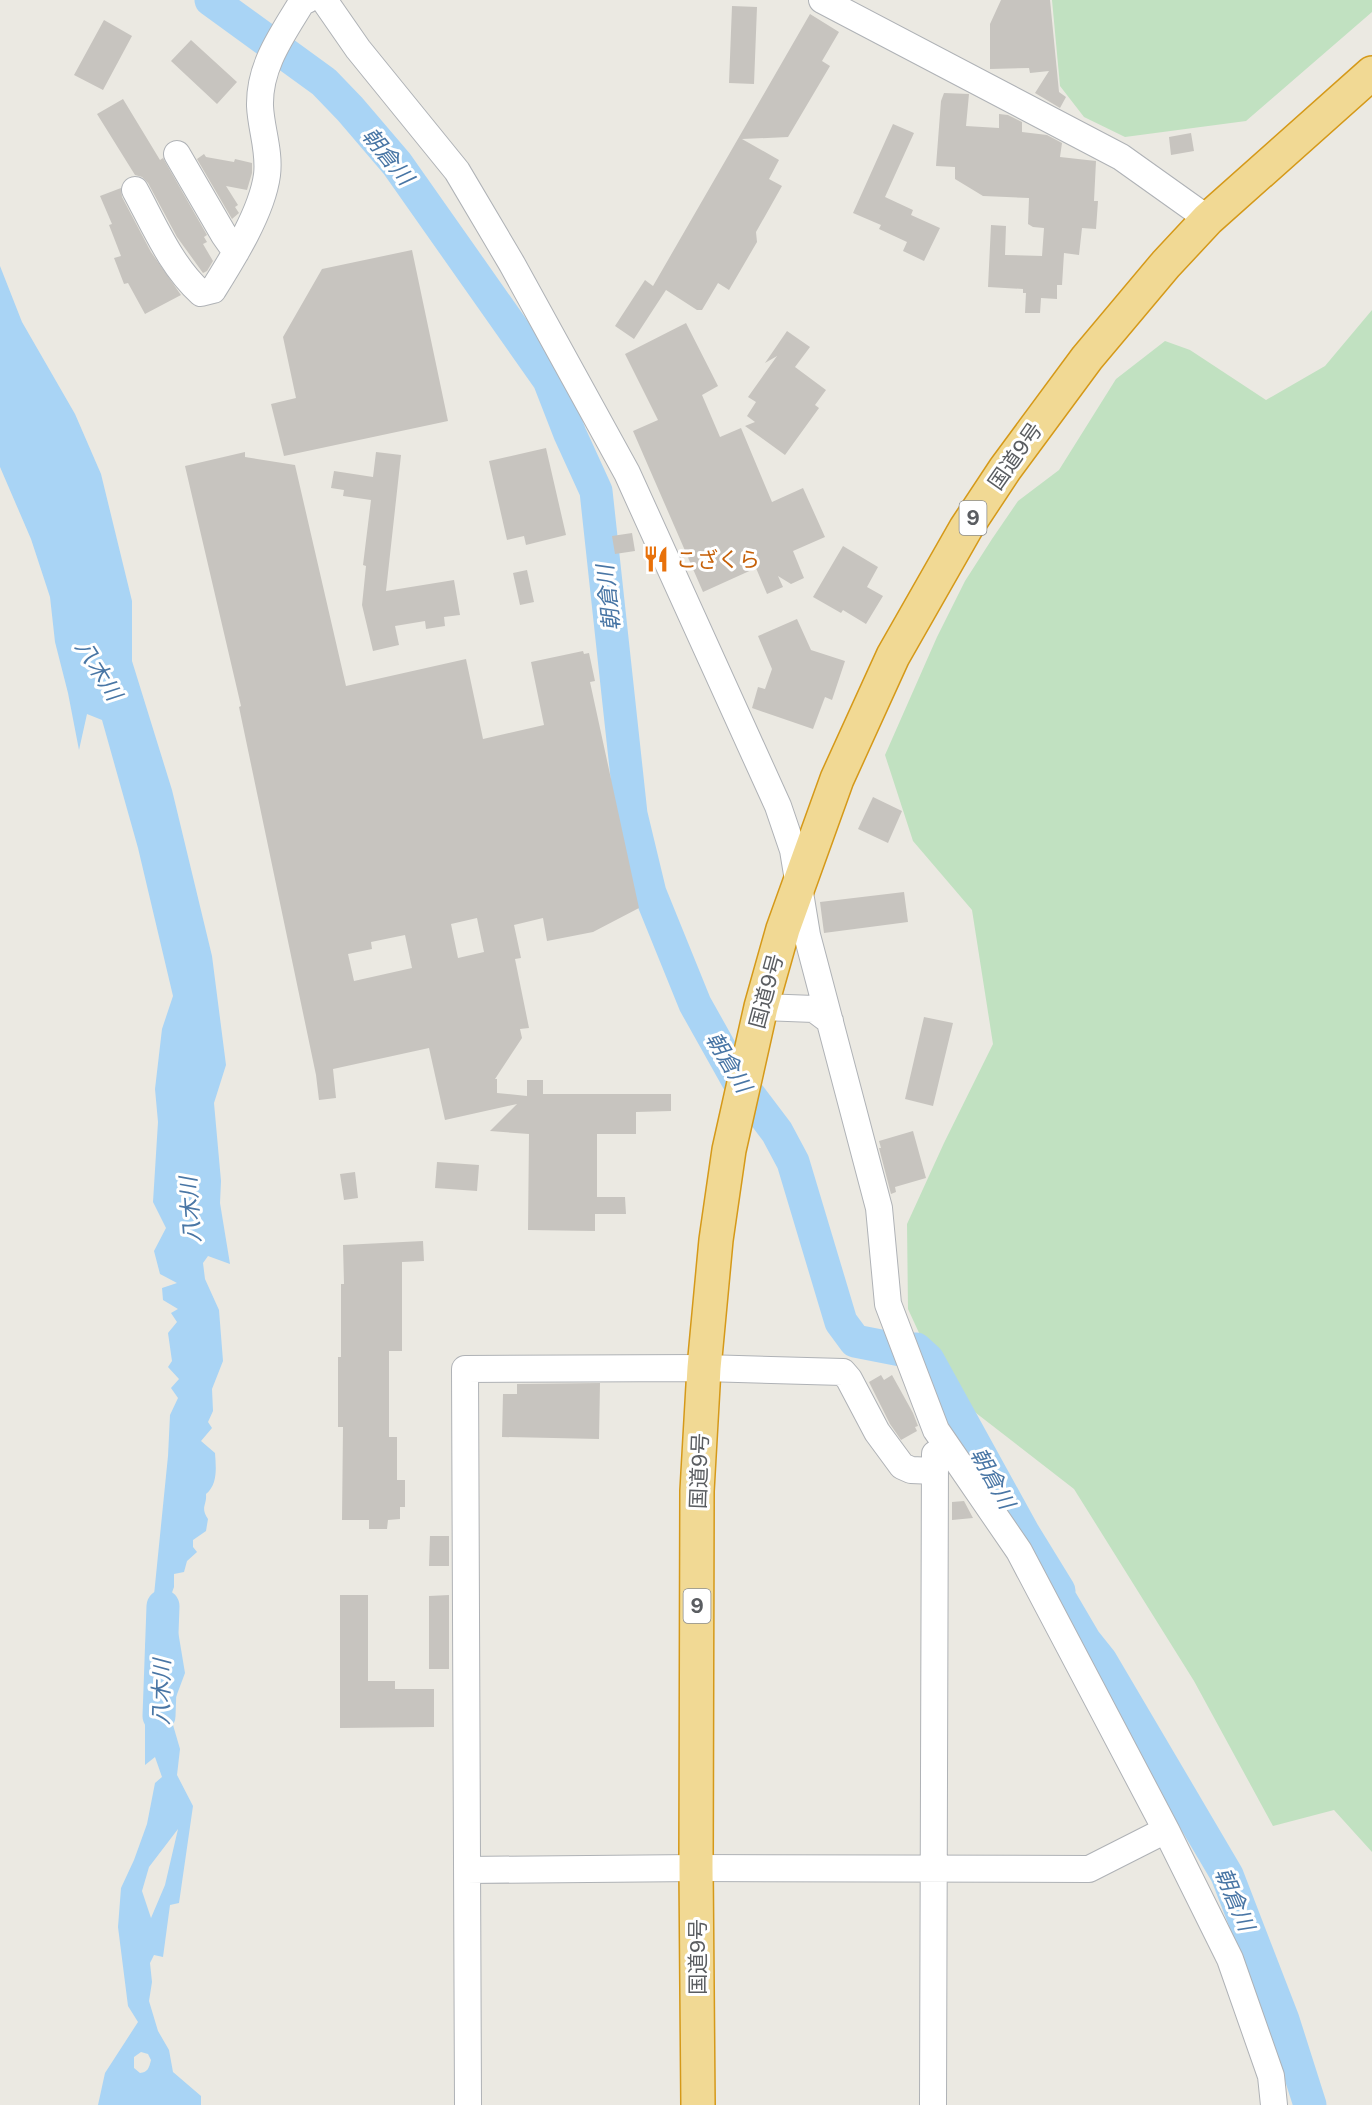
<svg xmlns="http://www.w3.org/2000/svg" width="1372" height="2105" viewBox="0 0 1372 2105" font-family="'Public Sans','Noto Sans JP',sans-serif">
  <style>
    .green { fill: #c1e1c1 }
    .water { fill: #a9d4f5; fill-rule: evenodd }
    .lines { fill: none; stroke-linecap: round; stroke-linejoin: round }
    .river { stroke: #a9d4f5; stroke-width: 33 }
    .building { fill: #c7c4bf; fill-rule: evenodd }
    .minor-casing { stroke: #afb2b6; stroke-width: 28 }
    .highway-casing { stroke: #d59919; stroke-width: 36 }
    .minor { stroke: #fff; stroke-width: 26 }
    .highway { stroke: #f1d994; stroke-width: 33 }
    .labels { text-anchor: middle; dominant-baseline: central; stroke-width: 6; stroke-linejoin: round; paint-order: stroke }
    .shield { fill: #fff; stroke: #8c8e90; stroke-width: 1.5 }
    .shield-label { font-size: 20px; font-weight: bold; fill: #5a5d61 }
    .street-label { font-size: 21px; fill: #5a5d61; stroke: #fff }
    .food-label { font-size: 21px; fill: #c56008; stroke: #fff; text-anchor: start }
    .water-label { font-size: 22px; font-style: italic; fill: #4976a5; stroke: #fff }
  </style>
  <rect width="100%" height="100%" fill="#ebe9e2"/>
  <!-- green -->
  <path class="green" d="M1052 0H1372V12L1246 121 1125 137 1084 117 1060 86Z
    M1372 310V1852L1334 1810 1273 1826 1194 1681 1074 1489 945 1389 908 1309 907 1224 944 1143 993 1044 972 910 913 841 885 755 937 637 965 581 992 539 1018 501 1059 470 1116 379 1165 341 1190 350 1266 400 1325 366Z"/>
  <!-- water -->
  <path class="water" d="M0 266 22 322 75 414 101 474 132 601V661L172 790 212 956 226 1065 214 1103 221 1181 220 1203 230 1264 208 1256 203 1263 205 1279 219 1310 223 1361 212 1389 213 1411 208 1422 212 1428 201 1441 215 1453C216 1467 218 1484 206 1494 207 1506 200 1507 208 1519L206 1531 193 1540V1547L197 1552 187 1561 184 1572 174 1574V1587L170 1598 179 1637 185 1673 173 1705 171 1718 180 1749 177 1775 193 1806 179 1903 170 1905 163 1957 154 1955 150 1963 152 1982 149 2001 158 2031 169 2050 173 2072 201 2096V2105H98L105 2073 138 2022 128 2006 118 1927 121 1888 134 1860 147 1824 155 1783 162 1777 155 1757 145 1765V1647L154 1595 168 1456 170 1415 178 1398 171 1388 179 1379 168 1367 172 1361 168 1333 177 1322 171 1313 178 1309 163 1300 162 1288 177 1283 160 1274 154 1251 166 1228 153 1202 158 1122 155 1089 162 1029 173 996 138 848 102 720 87 714 79 750 68 693 55 642 50 597 31 539 0 467ZM158 1647 171 1656 173 1667 165 1676 156 1667ZM178 1829 165 1885 151 1918 142 1891 149 1867ZM141 2052 148 2054 151 2060C149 2068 148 2072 140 2073L134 2068V2057Z"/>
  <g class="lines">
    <!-- river -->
    <path class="river" d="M211 0 324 82 350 109 397 164 549 380 570 434 596 491 631 814 650 893 695 1004 737 1079 777 1132 793 1162 841 1322 855 1341 901 1350 916 1349 928 1360 1024 1534 1059 1591 1058 1595 1085 1641 1101 1661 1227 1875 1283 2020 1310 2105
      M159 1716 163 1606"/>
  </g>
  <!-- building -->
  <path class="building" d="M1001 0H1050L1059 92 1066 97 1060 108 1035 93 1049 71 1030 73 1029 68 990 69V24Z
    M732 6 757 7 754 84 729 83Z
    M810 14 839 32 822 61 830 66 788 137 742 139 779 160 769 179 782 186 756 232 757 242 729 290 718 283 702 310H697L666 290 634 339 615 326 645 280 653 286Z
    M104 20 132 36 103 90 74 75Z
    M191 40 237 82 217 104 171 61Z
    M944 93 969 94 966 126 999 128V114L1008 115 1022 122V132L1047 135 1062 143 1060 157 1096 161 1094 201H1098L1096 229 1082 228 1079 255 1064 253 1062 285H1057V299L1041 298 1040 313H1025L1026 293H1023V289L988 287 991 225 1006 226 1005 255 1042 256 1044 228 1033 227 1028 224 1029 198 983 196 955 179V167L936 166 941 101Z
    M123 99 160 160 163 158 207 235 204 237 207 242 203 244 213 261 207 271 203 273 177 237 148 183 142 177 135 175 97 114Z
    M893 124 914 133 885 197 913 210 911 215 940 228 924 261 903 251 907 242 879 229 881 225 853 213Z
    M1191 133 1194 151 1171 155 1169 137Z
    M204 154 206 157 234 162 235 159 252 163V173L247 190 226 186 238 205 235 207 239 213 232 219 197 159Z
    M121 188 122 197 151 252 181 295 145 314 128 283 124 284 114 258 121 256 109 225 112 224 100 196Z
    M412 250 448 421 284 456 271 404 296 398 283 337 322 269Z
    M686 323 718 386 702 395 720 437 741 428 772 502 803 488 825 537 793 551 804 578 791 584 778 576 783 587 767 594 756 568 703 592 633 431 658 420 625 354Z
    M787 331 810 347 795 367 826 390 815 405 819 408 785 455 745 426 755 422 747 416 756 402 748 397 777 356 765 363Z
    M546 448 566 535 526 545 524 536 507 540 489 461Z
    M245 452V457L295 465 346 686 466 659 483 739 544 725 531 662 583 651 584 654 589 653 595 681 590 682 639 908 593 932 547 941 543 918 514 925 521 958 515 959 529 1028 520 1029 522 1038 495 1079H497V1093L527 1096V1080H543V1094H671V1111L636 1112V1134H597V1197H625L626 1214H595V1231L528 1230 529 1134 490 1131 517 1104 445 1120 429 1048 333 1069 336 1098 319 1100 316 1075 239 707 241 706 185 466ZM477 918 484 952 458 958 451 924ZM405 935 412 968 354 981 348 954 372 949 371 942Z
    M376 452 401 455 386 591 454 580 460 615 444 617 445 626 426 629 425 621 395 626 399 645 373 651 362 605 366 566 363 565 371 500 343 496 344 490 331 488 334 471 373 477Z
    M632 533 635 551 615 554 612 536Z
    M843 546 878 567 867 587 883 596 866 624 843 610 841 613 813 597Z
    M527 570 534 602 520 605 513 573Z
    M797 619 811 650 845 661 832 700 825 697 813 729 752 708 758 687 765 689 772 669 758 636Z
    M873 797 902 811 888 843 858 829Z
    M904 892 908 922 824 933 820 902Z
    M924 1017 953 1023 933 1106 905 1099Z
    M913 1131 926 1178 895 1187 896 1192 891 1194 879 1148H881L879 1141Z
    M437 1162 479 1165 477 1191 435 1188Z
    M355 1172 358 1198 344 1200 340 1174Z
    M423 1241 424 1261 402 1262V1351H389V1437H397V1480H405V1507H400V1519L388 1520 387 1529H369V1520H342L343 1427H338V1357H341V1284H344L343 1245Z
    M881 1375 884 1380 892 1375 913 1413 918 1426 915 1427 917 1431 901 1440 890 1424 869 1382Z
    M600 1383 599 1439 502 1437 503 1394H517V1384Z
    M964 1501 973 1518 952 1520V1502Z
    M430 1536H449V1566H429Z
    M340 1595H368V1681H395V1689H434V1727L340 1728Z
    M449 1595V1669H429V1596Z"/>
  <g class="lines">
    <!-- minor casing -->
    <g class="minor-casing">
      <path id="minor" d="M324 0 358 49 457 171 512 264 627 473 778 806 793 850 807 935 879 1208 888 1304 936 1430 1019 1551 1166 1830 1230 1959 1271 2076 1274 2105
        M822 0 1121 157 1208 219
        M177 154 224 235 236 252
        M135 190C154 225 171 266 201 293L213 290C233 258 262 212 267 175 270 151 261 129 260 106 259 66 282 35 302 2L307 0
        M761 1007 814 1009 830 1021
        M467 1870 696 1868 1089 1869 1166 1830
        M468 2105 465 1369 704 1368 843 1372 849 1379 877 1432 902 1466 911 1470 935 1471
        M933 2105 935 1454"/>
    </g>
    <!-- highway casing -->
    <g class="highway-casing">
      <path id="highway" d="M698 2105 696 1868 697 1491 704 1368 716 1240 729 1150 761 1007 783 929 837 779 893 656 966 528 1005 469 1087 358 1166 264 1208 219 1372 73"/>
    </g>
    <!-- minor -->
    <use href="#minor" class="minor"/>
    <!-- highway -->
    <use href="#highway" class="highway"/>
  </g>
  <!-- icons -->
  <defs>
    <g id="restaurant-bare" transform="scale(2.07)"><path d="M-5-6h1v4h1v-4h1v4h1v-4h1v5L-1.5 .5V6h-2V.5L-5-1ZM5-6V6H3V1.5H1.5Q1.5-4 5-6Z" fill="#e8710a" stroke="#fff" stroke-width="2.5" paint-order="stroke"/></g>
  </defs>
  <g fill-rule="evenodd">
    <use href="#restaurant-bare" x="656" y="559"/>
  </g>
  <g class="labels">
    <!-- shield labels -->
    <g class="shield">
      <rect x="959.5" y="501" width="27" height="34" rx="4.5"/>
      <rect x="683.5" y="1589" width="27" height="34" rx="4.5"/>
    </g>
    <g class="shield-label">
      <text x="973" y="518">9</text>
      <text x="697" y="1606">9</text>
    </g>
    <!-- street labels -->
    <g class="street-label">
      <text transform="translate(1015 456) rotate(-55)">国道9号</text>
      <text transform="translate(766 991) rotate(-75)">国道9号</text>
      <text transform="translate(699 1471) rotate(-88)">国道9号</text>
      <text transform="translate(697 1957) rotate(-90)">国道9号</text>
    </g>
    <!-- food labels -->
    <g class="food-label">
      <text x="676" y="559">こざくら</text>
    </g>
    <!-- water labels -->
    <g class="water-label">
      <text transform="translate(388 156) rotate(51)">朝倉川</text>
      <text transform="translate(608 598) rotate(-96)">朝倉川</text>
      <text transform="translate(99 670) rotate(58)">八木川</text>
      <text transform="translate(729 1062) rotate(59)">朝倉川</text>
      <text transform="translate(190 1210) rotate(-94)">八木川</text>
      <text transform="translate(993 1478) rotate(61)">朝倉川</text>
      <text transform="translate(161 1692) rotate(-89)">八木川</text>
      <text transform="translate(1235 1899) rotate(67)">朝倉川</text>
    </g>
  </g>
</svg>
